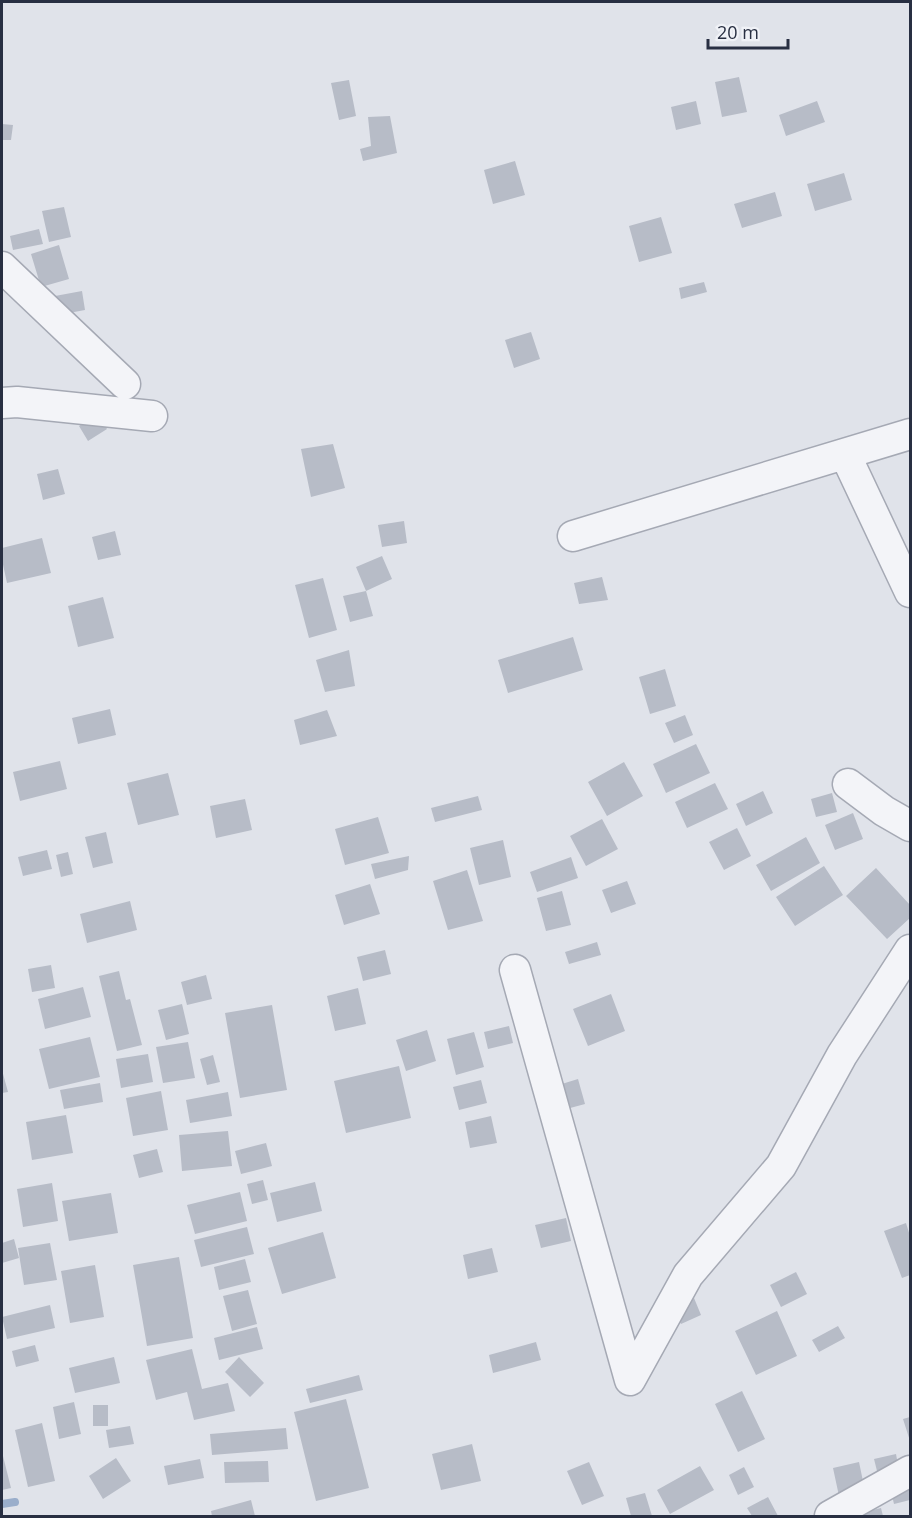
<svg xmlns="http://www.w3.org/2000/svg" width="912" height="1518" viewBox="0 0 912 1518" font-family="'Open Sans',sans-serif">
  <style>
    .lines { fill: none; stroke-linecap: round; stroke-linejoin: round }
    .stream { stroke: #9aaecb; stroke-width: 8 }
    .building { fill: #b7bcc7 }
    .minor-casing { stroke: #a5a9b4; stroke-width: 33 }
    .minor { stroke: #f3f4f8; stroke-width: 30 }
  </style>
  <rect width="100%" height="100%" fill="#e0e3ea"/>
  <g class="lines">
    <!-- stream -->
    <path class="stream" d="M2 1504 15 1502"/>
  </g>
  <!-- building -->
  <path class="building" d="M739 77 747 112 722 117 715 82Z
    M349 80 356 116 339 120 331 83Z
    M696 101 701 124 676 130 671 107Z
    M817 101 825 122 786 136 779 115Z
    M390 116 397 153 363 161 360 149 371 146 368 117Z
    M2 124 13 125 11 140H2Z
    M515 161 525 195 493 204 484 170Z
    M844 173 852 200 815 211 807 184Z
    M775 192 782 216 742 228 734 204Z
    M64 207 71 237 49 242 42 211Z
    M661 217 672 253 639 262 629 226Z
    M39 229 43 244 13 250 10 236Z
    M59 245 69 279 41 287 31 254Z
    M704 282 707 292 681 299 679 288Z
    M82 291 85 310 58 315 55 296Z
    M531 332 540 359 514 368 505 340Z
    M98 414 107 429 88 441 79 426Z
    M333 444 345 488 311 497 301 449Z
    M58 469 65 494 43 500 37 474Z
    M404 521 407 543 382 547 378 525Z
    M115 531 121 555 98 560 92 537Z
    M42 538 51 573 7 583 2 560V548Z
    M382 556 392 579 366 591 373 616 350 622 343 596 366 591 356 567Z
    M602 577 608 600 579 604 574 583Z
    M323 578 337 630 309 638 295 585Z
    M103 597 114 638 78 647 68 606Z
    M573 637 583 670 508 693 498 660Z
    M349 650 355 686 325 692 316 660Z
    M665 669 676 706 650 714 639 677Z
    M110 709 116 735 78 744 72 718Z
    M327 710 337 736 300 745 294 720Z
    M685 715 693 735 674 743 665 723Z
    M696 744 710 773 666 793 653 764Z
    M60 761 67 789 20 801 13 772Z
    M624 762 643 796 607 816 588 782Z
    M168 773 179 815 138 825 127 783Z
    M715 783 728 809 687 828 675 802Z
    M763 791 773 813 746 826 736 804Z
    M832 793 837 812 816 817 811 799Z
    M478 796 482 810 435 822 431 808Z
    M245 799 252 830 216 838 210 806Z
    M853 813 863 839 835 850 825 825Z
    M378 817 389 853 345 865 335 829Z
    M602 819 618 849 586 866 570 836Z
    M737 828 751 856 724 870 709 842Z
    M106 832 113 863 93 868 85 837Z
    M806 837 820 863 771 891 756 865Z
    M503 840 511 877 479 885 470 848Z
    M47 850 52 869 23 876 18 857Z
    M68 852 73 874 61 877 56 855Z
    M409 856 408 870 375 879 371 864Z
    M571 857 578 878 537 892 530 872Z
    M824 866 843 895 795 926 776 897Z
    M876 868 910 905V918L887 939 846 896Z
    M467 870 483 921 448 930 433 881Z
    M627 881 636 904 611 913 602 890Z
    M370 884 380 914 344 925 335 895Z
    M562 891 571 925 546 931 537 898Z
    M130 901 137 930 87 943 80 914Z
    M597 942 601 955 569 964 565 952Z
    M385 950 391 974 363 981 357 957Z
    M51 965 55 988 32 992 28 969Z
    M119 971 126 1000 130 999 142 1045 117 1051 99 976Z
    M206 975 212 999 187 1005 181 982Z
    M83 987 91 1017 45 1029 38 999Z
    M358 988 366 1024 335 1031 327 996Z
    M611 994 625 1031 588 1046 573 1009Z
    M182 1004 189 1034 166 1040 158 1010Z
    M272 1005 287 1090 240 1098 225 1013Z
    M509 1026 513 1043 488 1049 484 1032Z
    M427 1030 436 1061 406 1071 396 1040Z
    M474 1032 484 1067 456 1075 447 1039Z
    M90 1037 100 1077 49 1089 39 1049Z
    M188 1042 195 1078 163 1083 156 1047Z
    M148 1054 153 1082 121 1088 116 1059Z
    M213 1055 220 1082 207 1085 200 1059Z
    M399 1066 411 1118 346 1133 334 1081Z
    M2 1070 8 1092 2 1093Z
    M578 1079 585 1104 559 1111 552 1087Z
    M481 1080 487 1103 459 1110 453 1087Z
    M100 1083 103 1102 64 1109 60 1090Z
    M161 1091 168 1130 133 1136 126 1098Z
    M228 1092 232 1116 190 1123 186 1100Z
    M66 1115 73 1153 32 1160 26 1122Z
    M491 1116 497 1143 470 1148 465 1122Z
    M228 1131 232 1166 182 1171 179 1135Z
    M266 1143 272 1166 241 1174 235 1151Z
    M157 1149 163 1172 139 1178 133 1155Z
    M263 1180 268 1200 252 1204 247 1184Z
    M315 1182 322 1211 277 1222 270 1193Z
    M52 1183 58 1221 23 1227 17 1189Z
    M240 1192 247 1221 195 1234 187 1205Z
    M111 1193 118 1233 69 1241 62 1201Z
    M566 1218 571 1241 541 1248 535 1225Z
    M906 1223 910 1236V1275L902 1278 884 1231Z
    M247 1227 254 1254 201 1267 194 1240Z
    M323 1232 336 1278 282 1294 268 1248Z
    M14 1239 19 1258 2 1263V1243Z
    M50 1243 57 1280 24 1285 18 1248Z
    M492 1248 498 1272 468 1279 463 1255Z
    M179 1257 193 1338 147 1346 133 1265Z
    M245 1259 251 1282 219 1290 214 1267Z
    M95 1265 104 1317 70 1323 61 1271Z
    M796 1272 807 1294 781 1307 770 1285Z
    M248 1290 257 1324 232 1331 223 1296Z
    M694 1298 701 1315 681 1324 673 1307Z
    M50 1305 55 1328 7 1339 2 1317Z
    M777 1311 797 1356 756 1375 735 1331Z
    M838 1326 845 1338 819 1352 812 1340Z
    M257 1327 263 1349 219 1360 214 1338Z
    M536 1342 541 1360 493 1373 489 1355Z
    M35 1345 39 1361 16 1367 12 1351Z
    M192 1349 202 1389 228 1383 235 1411 194 1420 187 1392 156 1400 146 1360Z
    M114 1357 120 1383 75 1393 69 1368Z
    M239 1357 264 1383 250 1397 225 1372Z
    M359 1375 363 1390 310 1403 306 1389Z
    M742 1391 765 1439 738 1452 715 1404Z
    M346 1399 369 1488 316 1501 294 1412Z
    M74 1402 81 1434 59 1439 53 1407Z
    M93 1405H108V1426H93Z
    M910 1417V1441L903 1419Z
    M42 1423 55 1481 28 1487 15 1430Z
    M130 1426 134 1444 109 1448 106 1430Z
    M286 1428 288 1449 212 1455 210 1434Z
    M472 1444 481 1481 441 1490 432 1454Z
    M2 1452 11 1488 2 1490Z
    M896 1454 899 1471 878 1475 874 1459Z
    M116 1458 131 1481 103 1499 89 1476Z
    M200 1459 204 1478 168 1485 164 1466Z
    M268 1461 269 1482 225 1483 224 1462Z
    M589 1462 604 1496 582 1505 567 1471Z
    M859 1462 865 1491 839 1496 833 1468Z
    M700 1466 714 1490 670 1514 657 1490Z
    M744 1467 754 1487 738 1495 729 1475Z
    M910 1483V1500L894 1504 890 1487Z
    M645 1493 652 1516H631L626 1498Z
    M768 1497 778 1516H752L747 1508Z
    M251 1500 255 1516H212L211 1511Z
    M881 1508 883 1516H852V1515Z"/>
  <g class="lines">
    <!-- minor casing -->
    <g class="minor-casing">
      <path id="minor" d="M2 267 125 384
        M2 403 17 402 152 416
        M845 454 910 592
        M573 536 910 434
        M848 784 884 811 910 826
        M515 970 630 1380 688 1275 781 1166 842 1055 910 950
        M830 1516 910 1471"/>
    </g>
    <!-- minor -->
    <use href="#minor" class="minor"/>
  </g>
  <!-- border -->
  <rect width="912" height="1518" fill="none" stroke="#282f42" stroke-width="6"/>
  <!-- scale -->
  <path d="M708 39v9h80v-9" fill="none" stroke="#282f42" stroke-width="3"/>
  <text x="717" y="39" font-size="18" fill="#282f42" stroke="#f0f2f7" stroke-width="4.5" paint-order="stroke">20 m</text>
</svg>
